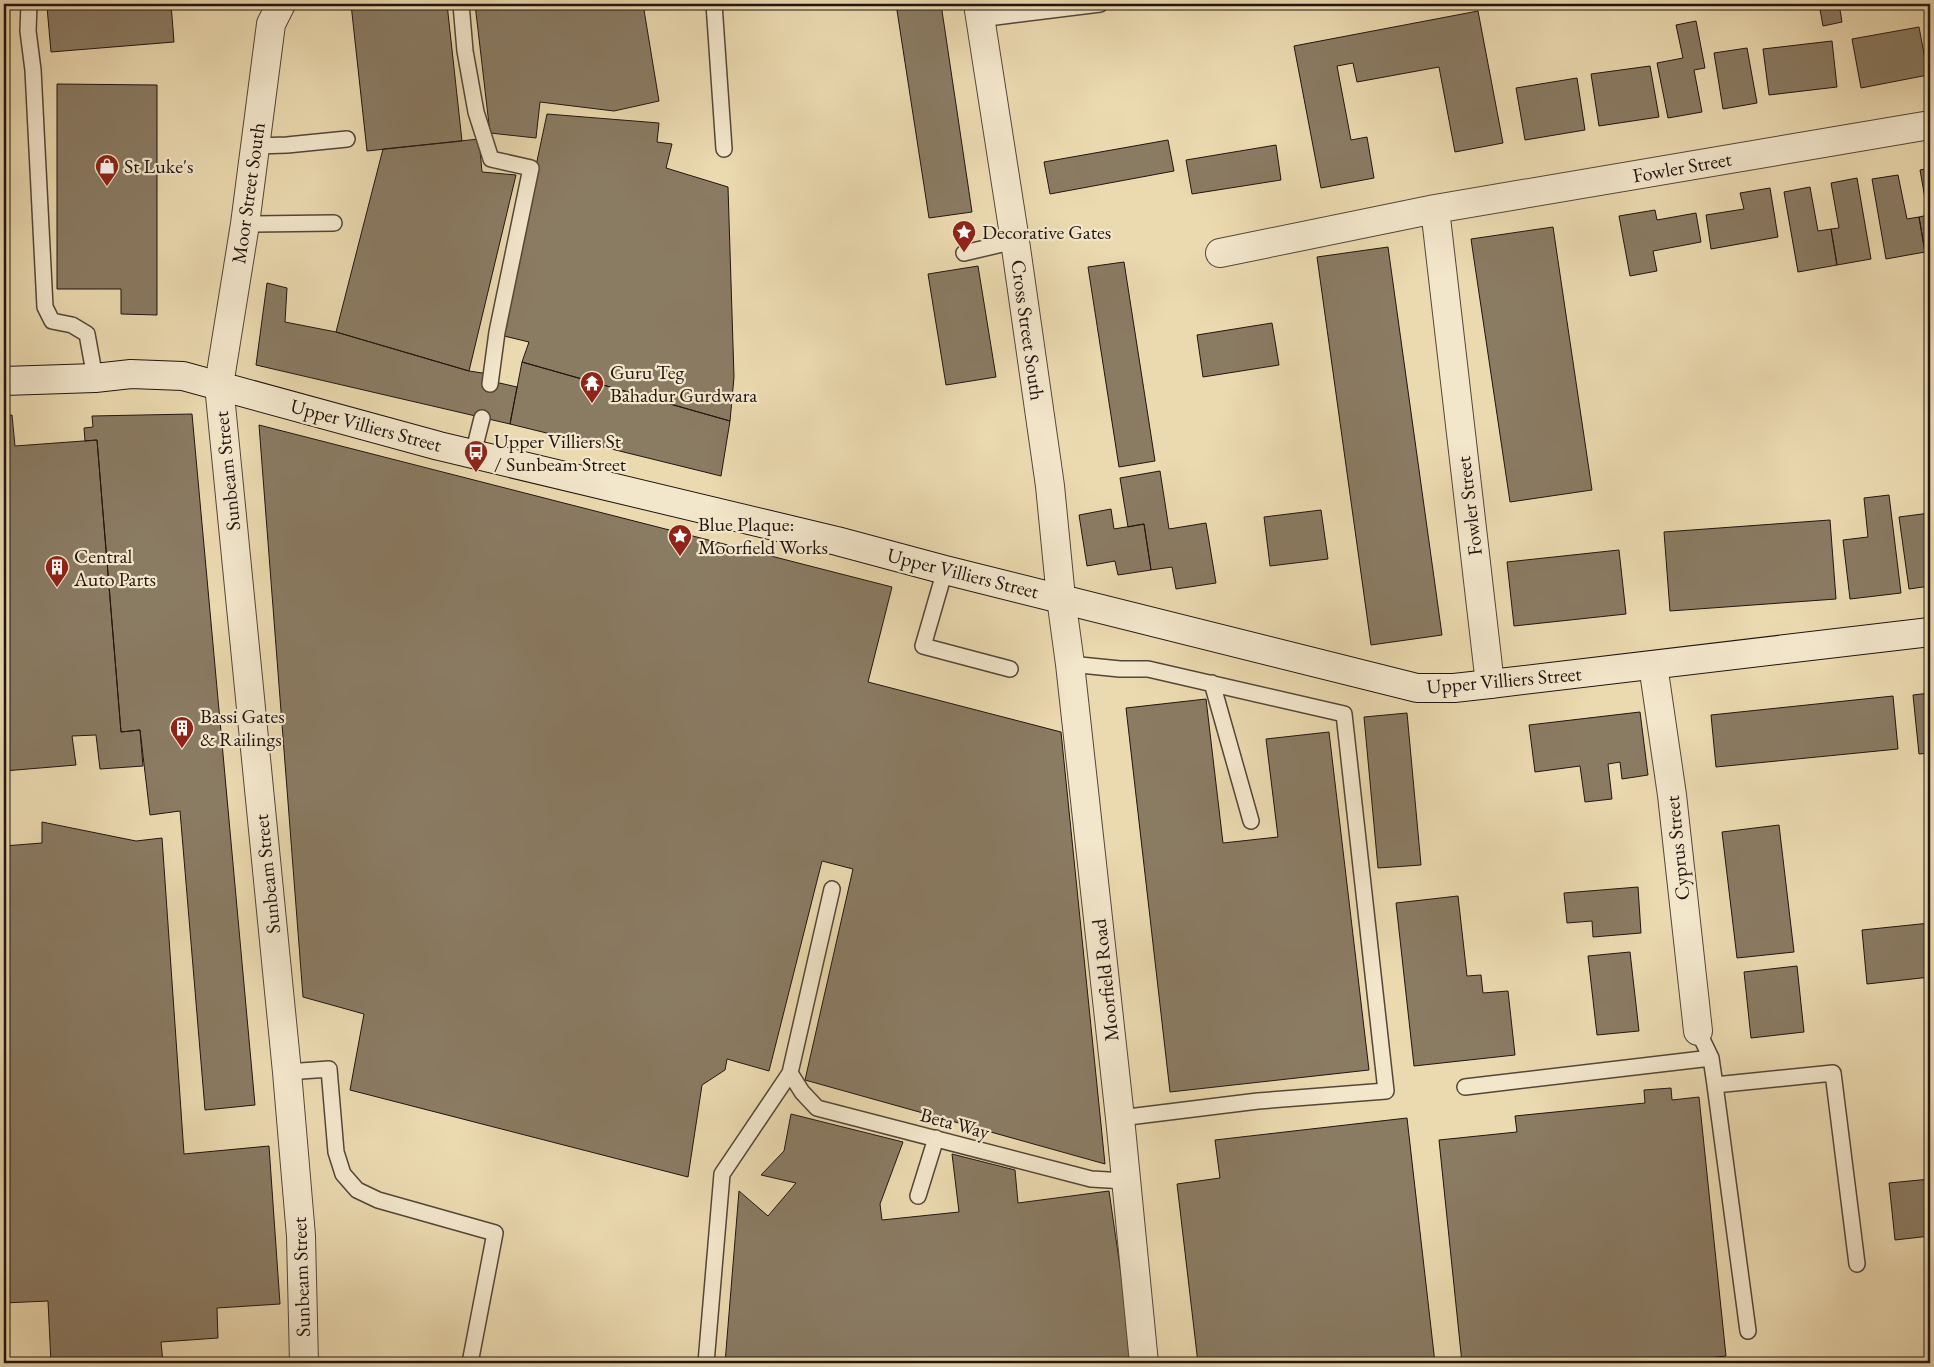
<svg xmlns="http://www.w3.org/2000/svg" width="1934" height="1367" viewBox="0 0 1934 1367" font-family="'EB Garamond',serif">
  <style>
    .building { fill: #8a7b63; stroke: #211510 }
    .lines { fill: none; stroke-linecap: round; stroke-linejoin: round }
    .lane-casing { stroke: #544638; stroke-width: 18 }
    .street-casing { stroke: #544638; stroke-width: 30 }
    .secondary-casing { stroke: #211510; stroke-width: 30 }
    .lane { stroke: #f2e6cb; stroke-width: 15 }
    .street { stroke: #f2e6cb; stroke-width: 28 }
    .secondary { stroke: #f2e6cb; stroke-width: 28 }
    .labels { text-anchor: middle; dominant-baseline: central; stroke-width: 4.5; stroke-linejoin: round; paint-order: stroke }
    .poi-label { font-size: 20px; fill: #211510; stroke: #f2e6cb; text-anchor: start }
    .street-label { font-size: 20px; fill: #211510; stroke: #f2e6cb }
  </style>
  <rect width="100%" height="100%" fill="#ebd9af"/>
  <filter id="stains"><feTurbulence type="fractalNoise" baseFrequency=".004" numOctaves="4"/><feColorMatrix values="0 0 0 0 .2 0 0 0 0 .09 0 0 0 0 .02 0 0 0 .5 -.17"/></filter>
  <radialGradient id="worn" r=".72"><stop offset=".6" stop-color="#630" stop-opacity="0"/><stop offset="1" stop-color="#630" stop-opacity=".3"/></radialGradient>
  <!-- building -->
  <path class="building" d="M85 4H171L174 42 51 52 47 7Z
    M351 4H447L462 141 367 151Z
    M475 4H658V7L644 10 659 101 614 111 540 102 536 138 490 133Z
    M896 4H941L972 212 929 218Z
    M1819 4H1839L1842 22 1823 26Z
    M1478 11 1503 143 1455 152 1439 67 1357 82 1353 63 1337 66 1351 140 1367 137 1374 178 1321 188 1294 46Z
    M1696 21 1705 68 1694 70 1702 112 1668 118 1657 63 1683 58 1676 25Z
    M1919 27 1928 75 1861 88 1852 39Z
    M1832 41 1837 87 1769 95 1763 49Z
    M1747 48 1757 103 1723 109 1714 53Z
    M1650 66 1659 117 1599 126 1591 74Z
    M1577 78 1585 130 1525 140 1516 88Z
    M57 84 157 85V315L121 314V289H57Z
    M547 114 659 123 657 142 672 144 666 168 728 187 734 377 730 421 522 362 529 342 500 335Z
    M479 139 482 172 516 175 469 371 336 332 383 149Z
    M1168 140 1174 171 1050 194 1044 162Z
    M1276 145 1281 180 1192 194 1186 160Z
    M1930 168V251L1925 252 1919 217 1928 215 1920 170Z
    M1898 175 1907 219 1919 217 1925 252 1886 259 1872 179Z
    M1857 178 1871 259 1837 265 1831 229 1839 228 1831 183Z
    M1810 187 1818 231 1831 229 1837 265 1798 272 1784 192Z
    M1770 188 1778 237 1711 249 1706 215 1744 209 1740 193Z
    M1655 210 1657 220 1696 213 1701 242 1653 251 1657 271 1630 276 1619 216Z
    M1553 227 1592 490 1510 502 1471 239Z
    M1388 247 1442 635 1371 645 1317 257Z
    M1124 262 1155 461 1119 467 1088 267Z
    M978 266 996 377 946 385 928 274Z
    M267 283 287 288 285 322 336 332 469 371 489 374 495 382 517 387 510 424 256 365Z
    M1272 323 1279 365 1203 377 1197 335Z
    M522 362 730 421 721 476 510 424Z
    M192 414 255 1105 205 1110 180 811 150 815 140 730 121 732 97 440 85 441 84 428 93 427 92 416Z
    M12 415 15 446 97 440 121 732 140 730 143 766 100 769 96 735 72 736 76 765 4 771V416Z
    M259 425 892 587 868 682 1061 732 1105 1164 805 1080 853 869 822 861 769 1071 727 1059 725 1070 702 1085 688 1177 350 1090 364 1014 303 997Z
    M1160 471 1169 529 1206 523 1216 583 1176 589 1172 567 1151 570 1144 524 1128 527 1120 478Z
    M1889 495 1901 593 1850 599 1843 540 1868 537 1864 498Z
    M1111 509 1114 529 1144 524 1151 570 1118 575 1115 561 1087 566 1079 515Z
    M1321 510 1328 559 1270 566 1264 517Z
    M1930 513V586L1909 589 1899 517Z
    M1830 520 1836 599 1670 611 1664 532Z
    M1619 550 1626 614 1514 626 1507 562Z
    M1930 693V753L1919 754 1913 695Z
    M1893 696 1898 749 1716 767 1711 715Z
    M1206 699 1223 843 1278 837 1266 739 1329 732 1369 1070 1170 1092 1126 708Z
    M1640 712 1648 775 1622 779 1620 762 1608 764 1612 799 1585 802 1580 766 1535 772 1529 725Z
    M1407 713 1421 865 1378 868 1364 717Z
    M42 822 136 841 162 838 184 1154 269 1146 280 1304 217 1308 218 1338 161 1342 163 1363H51L48 1301 4 1303V846L42 843Z
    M1779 825 1794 952 1737 958 1722 832Z
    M1638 887 1641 933 1593 937 1592 921 1567 923 1564 893Z
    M1458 896 1467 976 1481 975 1483 993 1508 991 1515 1055 1414 1066 1396 903Z
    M1930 923V977L1867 984 1862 930Z
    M1630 952 1639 1031 1597 1035 1588 956Z
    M1797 966 1804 1032 1751 1038 1744 972Z
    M1671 1088 1672 1100 1699 1097 1726 1356 1660 1363H1462L1439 1140 1517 1132 1515 1116 1645 1103 1644 1090Z
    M791 1114 903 1142 880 1204 882 1220 959 1212 952 1154 1015 1170 1018 1203 1109 1191 1134 1363H725L739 1191 768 1216 796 1183 761 1175 784 1151Z
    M1407 1118 1435 1363H1198L1177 1184 1220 1178 1215 1140Z
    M1930 1179V1236L1895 1240 1889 1183Z"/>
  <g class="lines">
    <!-- lane casing -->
    <g class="lane-casing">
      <path id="lane" d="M29 4 28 31 33 70 45 307 52 321 72 325 87 334 95 378
        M461 4 465 51 476 112 491 159 531 168 497 332 490 384
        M714 4 724 149
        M980 19 1100 4
        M255 146 287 145 347 139
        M245 224 334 223
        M964 253 1015 241
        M473 454 482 418
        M945 570 923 646 1010 669
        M1070 664 1120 669H1148L1344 714 1386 1091 1258 1101 1120 1118
        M1212 683 1251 821
        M1698 1031 1711 1058 1715 1085 1833 1073 1857 1264
        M287 1072 329 1069 336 1152 343 1174 357 1190 378 1200 495 1233 470 1363
        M790 1073 802 1092 817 1108 1091 1179 1126 1181
        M1715 1085 1748 1331
        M1465 1087 1711 1058
        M918 1196 936 1138
        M706 1363 722 1174 790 1073 832 889"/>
    </g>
    <!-- street casing -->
    <g class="street-casing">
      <path id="street" d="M281 4 271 24 245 224 219 385 287 1072 301 1236 304 1363
        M978 4 1015 241 1050 486 1061 598 1070 664 1120 1118 1144 1363
        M1220 253 1435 209
        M1653 665 1672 795 1698 1031
        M1490 684 1435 209 1930 125"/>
    </g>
    <!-- secondary casing -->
    <g class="secondary-casing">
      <path id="secondary" d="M4 381 95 378 131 374 183 376 439 446 837 541 945 570 1417 688H1454L1490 684 1930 632"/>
    </g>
    <!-- lane -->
    <use href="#lane" class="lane"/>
    <!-- street -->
    <use href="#street" class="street"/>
    <!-- secondary -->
    <use href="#secondary" class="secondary"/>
  </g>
  <!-- icons -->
  <defs>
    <g id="shop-pin" transform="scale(1.25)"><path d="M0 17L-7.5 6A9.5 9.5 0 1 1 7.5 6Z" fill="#8f2418" stroke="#f2e6cb"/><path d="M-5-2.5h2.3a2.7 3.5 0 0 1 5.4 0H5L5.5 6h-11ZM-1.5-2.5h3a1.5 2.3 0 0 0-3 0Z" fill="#fff"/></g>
    <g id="sight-pin" transform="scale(1.25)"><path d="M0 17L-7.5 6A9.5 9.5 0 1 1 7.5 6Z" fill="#8f2418" stroke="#f2e6cb"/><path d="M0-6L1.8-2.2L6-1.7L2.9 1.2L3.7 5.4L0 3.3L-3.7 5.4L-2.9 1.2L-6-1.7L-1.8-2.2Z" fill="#fff"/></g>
    <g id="temple-pin" transform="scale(1.25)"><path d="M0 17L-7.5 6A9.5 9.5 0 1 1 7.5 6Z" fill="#8f2418" stroke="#f2e6cb"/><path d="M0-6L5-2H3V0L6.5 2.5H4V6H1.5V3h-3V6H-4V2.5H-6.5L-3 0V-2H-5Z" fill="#fff"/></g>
    <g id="bus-pin" transform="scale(1.25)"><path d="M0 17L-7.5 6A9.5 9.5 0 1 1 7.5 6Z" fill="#8f2418" stroke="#f2e6cb"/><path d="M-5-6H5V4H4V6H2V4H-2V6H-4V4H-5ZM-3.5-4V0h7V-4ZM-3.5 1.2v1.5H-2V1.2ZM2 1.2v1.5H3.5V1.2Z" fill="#fff"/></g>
    <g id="building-pin" transform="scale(1.25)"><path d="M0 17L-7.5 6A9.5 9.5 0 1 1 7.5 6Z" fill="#8f2418" stroke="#f2e6cb"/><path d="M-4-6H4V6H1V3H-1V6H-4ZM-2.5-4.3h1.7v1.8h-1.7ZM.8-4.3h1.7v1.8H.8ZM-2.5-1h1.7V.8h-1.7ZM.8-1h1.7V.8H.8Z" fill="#fff"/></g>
  </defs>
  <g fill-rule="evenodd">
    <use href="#shop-pin" x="107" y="166"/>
    <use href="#sight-pin" x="964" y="232"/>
    <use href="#temple-pin" x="592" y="383"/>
    <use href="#bus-pin" x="476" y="452"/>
    <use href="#sight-pin" x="680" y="536"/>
    <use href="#building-pin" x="57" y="567"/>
    <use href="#building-pin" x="182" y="728"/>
  </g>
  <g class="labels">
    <!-- poi labels -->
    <g class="poi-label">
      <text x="124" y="166">St Luke's</text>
      <text x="982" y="232">Decorative Gates</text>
      <text x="610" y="372">Guru Teg<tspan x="610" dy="23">Bahadur Gurdwara</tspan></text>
      <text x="494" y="441">Upper Villiers St<tspan x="494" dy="23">/ Sunbeam Street</tspan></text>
      <text x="698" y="524">Blue Plaque:<tspan x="698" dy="23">Moorfield Works</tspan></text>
      <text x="74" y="556">Central<tspan x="74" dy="23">Auto Parts</tspan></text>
      <text x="200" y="716">Bassi Gates<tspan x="200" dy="23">&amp; Railings</tspan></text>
    </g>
    <!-- street labels -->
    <g class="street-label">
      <text transform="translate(1682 167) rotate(-10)">Fowler Street</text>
      <text transform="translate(248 193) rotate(-82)">Moor Street South</text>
      <text transform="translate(1028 330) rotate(82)">Cross Street South</text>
      <text transform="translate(366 425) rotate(15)">Upper Villiers Street</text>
      <text transform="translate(227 471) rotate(-96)">Sunbeam Street</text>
      <text transform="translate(1469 506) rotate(-97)">Fowler Street</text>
      <text transform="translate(963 573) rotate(14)">Upper Villiers Street</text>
      <text transform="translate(1504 680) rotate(-5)">Upper Villiers Street</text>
      <text transform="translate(1677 848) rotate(-96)">Cyprus Street</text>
      <text transform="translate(267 874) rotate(-96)">Sunbeam Street</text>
      <text transform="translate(1105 980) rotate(-96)">Moorfield Road</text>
      <text transform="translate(955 1123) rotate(15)">Beta Way</text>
      <text transform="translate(301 1277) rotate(-92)">Sunbeam Street</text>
    </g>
  </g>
  <!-- margin -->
  <rect width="1934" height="1367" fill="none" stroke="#ebd9af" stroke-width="20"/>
  <rect x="5" y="5" width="1924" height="1357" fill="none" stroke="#211510" stroke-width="2.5"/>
  <rect x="10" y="10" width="1914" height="1347" fill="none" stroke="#211510"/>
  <rect width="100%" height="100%" filter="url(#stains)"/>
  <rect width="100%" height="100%" fill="url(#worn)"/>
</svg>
